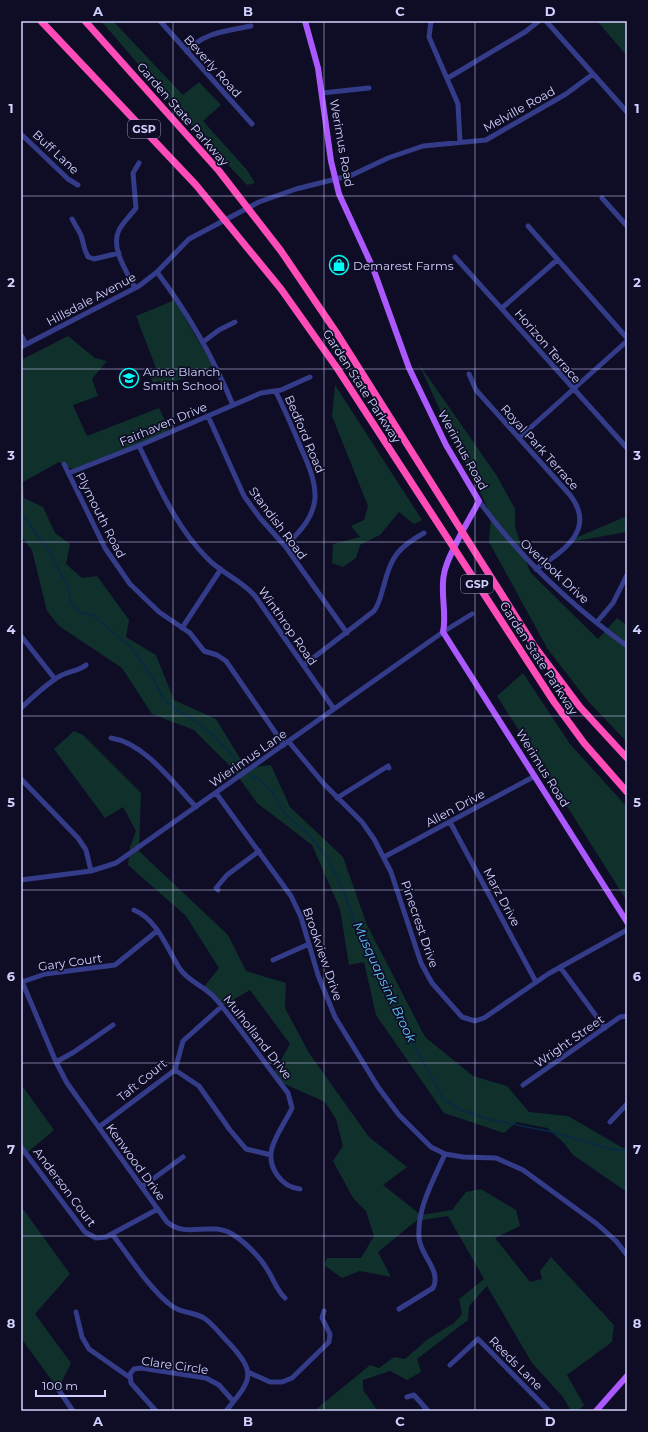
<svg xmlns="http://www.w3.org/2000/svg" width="648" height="1432" viewBox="0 0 648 1432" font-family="Montserrat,sans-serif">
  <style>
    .green { fill: #0f302b }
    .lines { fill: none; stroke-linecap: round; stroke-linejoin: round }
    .stream { stroke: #082849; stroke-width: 1.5 }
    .minor { stroke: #343b88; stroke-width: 5 }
    .major { stroke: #ac58ff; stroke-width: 6 }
    .highway { stroke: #ff4cb8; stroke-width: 7 }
    .grid { fill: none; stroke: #d1d1ff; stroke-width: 1; stroke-opacity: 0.55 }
    .labels { text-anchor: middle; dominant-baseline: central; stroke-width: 3.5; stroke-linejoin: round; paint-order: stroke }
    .shield { fill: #0e0d25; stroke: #9696be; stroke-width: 1 }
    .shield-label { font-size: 11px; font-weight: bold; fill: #d1d1ff }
    .street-label { font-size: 12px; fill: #d1d1ff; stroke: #0e0d25 }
    .poi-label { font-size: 12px; fill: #d1d1ff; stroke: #0e0d25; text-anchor: start }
    .water-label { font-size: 13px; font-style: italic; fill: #5fc9ff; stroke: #0e0d25 }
    .neatline { fill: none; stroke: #d1d1ff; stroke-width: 1.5 }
    .grid-label { font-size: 13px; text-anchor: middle; font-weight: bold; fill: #d1d1ff }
  </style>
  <rect width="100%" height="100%" fill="#0e0d25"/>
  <!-- green -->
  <path class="green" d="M101 21H113L183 95 199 82 221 105 203 121 247 170 255 183 247 185 189 123Z
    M597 21H627V56Z
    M175 300 213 366 162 387 160 381 153 383 149 371 156 368 136 316Z
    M68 336 95 358 107 361 92 379 98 396 73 405 87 436 159 408 171 433 78 472 59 462 23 482 24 498 43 507 55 533 70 544 66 564 82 578 97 576 129 620 126 637 156 655 174 700 216 719 246 768 271 765 290 807 343 857 367 925 425 1037 473 1076 507 1086 529 1112 568 1116 623 1148 627 1147V1192L573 1155 563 1142 547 1128 517 1122 504 1133 444 1113 376 1015 364 962 349 965 340 909 312 845 257 803 232 768 194 730 152 714 122 668 59 626 47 611 32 550 21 536V360Z
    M419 364 497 476 515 509V527L530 572 598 639 617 618 627 625V742L587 700 547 648 489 542 491 515 442 415Z
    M335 385 422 520 414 524 399 512 380 535 360 545 356 558 343 567 332 563 333 544 360 537 351 526 364 520 368 506 332 416Z
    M627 516 626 532 571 542 573 539Z
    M523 673 570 744 627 807V901L497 696Z
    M74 731 83 735 141 793 139 851 228 935 246 971 286 983 285 1008 309 1053 369 1137 407 1167 383 1185 421 1215 452 1210 466 1192 481 1189 516 1210 520 1226 495 1238 530 1282 542 1279 540 1271 551 1257 614 1325 612 1342 567 1375 584 1405 578 1411H571L563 1397 532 1363 487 1286 469 1306 468 1320 417 1359 421 1372 407 1380 390 1371 363 1380V1390L378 1411H314L370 1365 379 1368 394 1357 405 1359 428 1339 454 1323 462 1314 459 1299 484 1279 448 1216 416 1221 378 1252 391 1277 360 1271 342 1278 324 1265 327 1258H361L374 1236 366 1211 353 1198 333 1161 343 1146 336 1119 325 1102 278 1081 273 1074 290 1044 250 990 221 1007 202 989 219 968 186 916 128 865 130 847 136 831 123 807 105 818 54 749Z
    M21 1084 54 1130 21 1158V1139L23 1137 21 1126Z
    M21 1206 70 1274 35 1314 71 1363 58 1389 21 1338Z"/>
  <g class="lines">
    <!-- stream -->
    <path class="stream" d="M21 513 47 548 68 587 71 602 79 612 94 616 132 648 154 680 163 698 178 711 196 721 215 737 244 768
      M251 776 259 779 272 791 284 813 309 835 329 860 344 892 355 923 396 1012 444 1100 461 1110 492 1120 552 1132 614 1150H627"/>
    <!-- minor -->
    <path class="minor" d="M160 21 252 124
      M431 21 429 37 458 104 460 142
      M546 21 627 112
      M187 52C202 32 229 31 251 26
      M448 78 525 32 539 21
      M322 93 369 88
      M21 134 68 179 78 185
      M602 198 627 226
      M72 219 81 235 85 250 88 257 94 259 119 253
      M528 226 627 338
      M455 257 627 448
      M157 272C188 313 213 357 233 405
      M135 288C127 272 110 248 119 230 123 222 131 215 136 208L133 173 139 163
      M502 308 557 260
      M21 335 26 344
      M203 342 219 330 235 322
      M21 347 139 286 157 272 189 239 259 202 296 189 352 175 388 158 423 146 486 140 566 94 593 74
      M469 374 476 390 570 495C597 530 563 551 536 569
      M276 392C285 410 293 429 301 448 321 492 323 511 285 546
      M208 416 244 496 260 518 285 546 347 633
      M519 438 627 341
      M139 446C158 485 176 527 207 558 221 573 241 580 255 596L334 709
      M64 464 105 548 130 584 159 612 190 633 204 651 217 655 226 661 284 745
      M69 473 143 444 261 393 281 390 310 377
      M479 501C519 557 571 605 627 646
      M597 622 613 603 627 575
      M182 628 221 569
      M21 636 55 679
      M304 665 374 611C380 603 381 594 384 585 391 556 399 547 424 533
      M21 708C33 697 46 684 60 676 69 671 79 671 86 665
      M111 738C145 743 173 783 196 807
      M289 742 324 784 362 822 374 839 391 872 421 963 432 983 462 1017 475 1021 484 1018 548 974 627 930
      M21 779 78 838 86 850 91 871
      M216 793 291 896 301 917 318 975 335 1017 378 1087 399 1115 431 1147 445 1154 463 1157 496 1158 523 1170 597 1224 616 1241 627 1255
      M337 798 388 766 389 768
      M450 822 536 982
      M384 857 535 776
      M21 880 91 871 116 863 443 632 472 614
      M218 890 216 888 227 875 259 851
      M134 910C158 920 167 949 180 969 189 982 206 987 215 998 241 1029 264 1062 288 1093L292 1108C286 1121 276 1134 272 1148 267 1167 281 1187 300 1189
      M273 960 309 944
      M560 967 605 1028
      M21 979 56 1062 67 1083 167 1222C187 1239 210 1221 232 1234 244 1241 260 1257 267 1269 274 1280 276 1289 285 1298
      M22 982 45 974 115 965 157 931
      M56 1062 74 1052 113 1025
      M175 1070 199 1086 230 1130 246 1149 271 1155
      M523 1085 620 1017 627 1016
      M610 1122 627 1104
      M99 1127 175 1070 183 1041 221 1007
      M21 1147 85 1232 96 1238 106 1237 158 1209
      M142 1187 183 1157
      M112 1234C130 1257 146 1284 168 1303 180 1314 192 1311 204 1318 213 1324 221 1335 228 1342 258 1374 251 1380 226 1411
      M399 1309 433 1288C442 1271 420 1255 419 1238 417 1208 433 1181 445 1154
      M76 1312 82 1337 89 1349 129 1377
      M450 1365 478 1339 549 1411
      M248 1372 270 1382H282L292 1378 329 1342 330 1334 322 1318 324 1311
      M58 1389 73 1411
      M407 1397 414 1395 428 1411
      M156 1411 131 1383 130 1374 134 1369 141 1368 206 1378 219 1385 233 1401"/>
    <!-- major -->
    <path class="major" d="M305 21 318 68 331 161 339 194 373 268 409 368 446 445 479 501C470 519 447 555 444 574 440 593 447 613 443 632L627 922
      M596 1411 627 1376"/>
    <!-- highway -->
    <path class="highway" d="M41 21 196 185 281 289 337 368 554 702 584 743 627 792
      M85 21 219 171 281 251 338 335 535 647 580 707 627 758"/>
  </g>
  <!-- grid -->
  <path class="grid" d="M173 21V1411M324 21V1411M475 21V1411M21 196H627M21 369H627M21 542H627M21 716H627M21 890H627M21 1063H627M21 1236H627"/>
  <!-- icons -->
  <defs>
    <g id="shop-ring" transform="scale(1)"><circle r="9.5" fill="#0e0d25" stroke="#00fcf6" stroke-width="1.5"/><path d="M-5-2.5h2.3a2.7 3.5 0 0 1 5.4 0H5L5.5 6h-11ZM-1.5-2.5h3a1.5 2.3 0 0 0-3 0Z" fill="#00fcf6"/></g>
    <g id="school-ring" transform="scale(1)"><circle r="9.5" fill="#0e0d25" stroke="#00fcf6" stroke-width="1.5"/><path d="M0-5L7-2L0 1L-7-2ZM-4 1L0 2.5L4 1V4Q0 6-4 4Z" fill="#00fcf6"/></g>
  </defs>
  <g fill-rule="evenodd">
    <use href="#shop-ring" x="339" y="265"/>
    <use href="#school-ring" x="129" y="378"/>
  </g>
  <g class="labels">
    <!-- shield labels -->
    <g class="shield">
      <rect x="128" y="120" width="32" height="18" rx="3"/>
      <rect x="461" y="575" width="32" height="18" rx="3"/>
    </g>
    <g class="shield-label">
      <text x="144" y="129">GSP</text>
      <text x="477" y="584">GSP</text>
    </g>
    <!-- street labels -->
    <g class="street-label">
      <text transform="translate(213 66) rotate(48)">Beverly Road</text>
      <text transform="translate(519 109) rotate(-29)">Melville Road</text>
      <text transform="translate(183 114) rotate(49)">Garden State Parkway</text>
      <text transform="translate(342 143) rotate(80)">Werimus Road</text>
      <text transform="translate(56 152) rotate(43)">Buff Lane</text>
      <text transform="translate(91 299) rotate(-28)">Hillsdale Avenue</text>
      <text transform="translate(548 346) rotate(49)">Horizon Terrace</text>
      <text transform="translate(362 386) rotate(57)">Garden State Parkway</text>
      <text transform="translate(163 424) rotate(-23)">Fairhaven Drive</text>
      <text transform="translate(305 434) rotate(67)">Bedford Road</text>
      <text transform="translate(540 447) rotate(48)">Royal Park Terrace</text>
      <text transform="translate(463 450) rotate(61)">Werimus Road</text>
      <text transform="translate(101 515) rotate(63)">Plymouth Road</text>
      <text transform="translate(278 523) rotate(53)">Standish Road</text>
      <text transform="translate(555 571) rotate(43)">Overlook Drive</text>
      <text transform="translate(288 626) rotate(55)">Winthrop Road</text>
      <text transform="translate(539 658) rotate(57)">Garden State Parkway</text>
      <text transform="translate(248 758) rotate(-35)">Wierimus Lane</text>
      <text transform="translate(543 768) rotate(58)">Werimus Road</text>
      <text transform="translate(455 808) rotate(-28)">Allen Drive</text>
      <text transform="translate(502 897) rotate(62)">Marz Drive</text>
      <text transform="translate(420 924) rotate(71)">Pinecrest Drive</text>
      <text transform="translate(323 954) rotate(71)">Brookview Drive</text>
      <text transform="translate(70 962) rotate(-8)">Gary Court</text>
      <text transform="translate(258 1037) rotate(52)">Mulholland Drive</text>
      <text transform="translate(569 1041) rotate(-35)">Wright Street</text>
      <text transform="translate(142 1080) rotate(-39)">Taft Court</text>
      <text transform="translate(136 1162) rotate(54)">Kenwood Drive</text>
      <text transform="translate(65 1187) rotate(53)">Anderson Court</text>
      <text transform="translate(516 1363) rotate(45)">Reeds Lane</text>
      <text transform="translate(175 1365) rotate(8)">Clare Circle</text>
    </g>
    <!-- poi labels -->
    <g class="poi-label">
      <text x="353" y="265">Demarest Farms</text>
      <text x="143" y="371">Anne Blanch<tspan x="143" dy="14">Smith School</tspan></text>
    </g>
    <!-- water labels -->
    <g class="water-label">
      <text transform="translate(385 982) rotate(65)">Musquapsink Brook</text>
    </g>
  </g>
  <!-- border -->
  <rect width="648" height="1432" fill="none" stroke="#0e0d25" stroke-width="44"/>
  <!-- scale -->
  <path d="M36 1390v6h69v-6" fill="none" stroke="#d1d1ff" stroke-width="2"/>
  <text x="42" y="1390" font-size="12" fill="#d1d1ff" stroke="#0e0d25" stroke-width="3" paint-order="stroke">100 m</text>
  <rect x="22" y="22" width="604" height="1388" class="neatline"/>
  <g class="grid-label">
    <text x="98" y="16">A</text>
    <text x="248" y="16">B</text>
    <text x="400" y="16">C</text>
    <text x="550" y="16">D</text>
    <text x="11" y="113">1</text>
    <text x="637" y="113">1</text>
    <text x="11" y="287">2</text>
    <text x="637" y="287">2</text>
    <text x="11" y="460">3</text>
    <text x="637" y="460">3</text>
    <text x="11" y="634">4</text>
    <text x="637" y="634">4</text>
    <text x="11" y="807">5</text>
    <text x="637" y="807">5</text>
    <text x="11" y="981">6</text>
    <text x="637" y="981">6</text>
    <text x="11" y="1154">7</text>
    <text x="637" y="1154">7</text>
    <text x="11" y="1328">8</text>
    <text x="637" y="1328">8</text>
    <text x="98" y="1426">A</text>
    <text x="248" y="1426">B</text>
    <text x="400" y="1426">C</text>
    <text x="550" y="1426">D</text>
  </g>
</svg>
